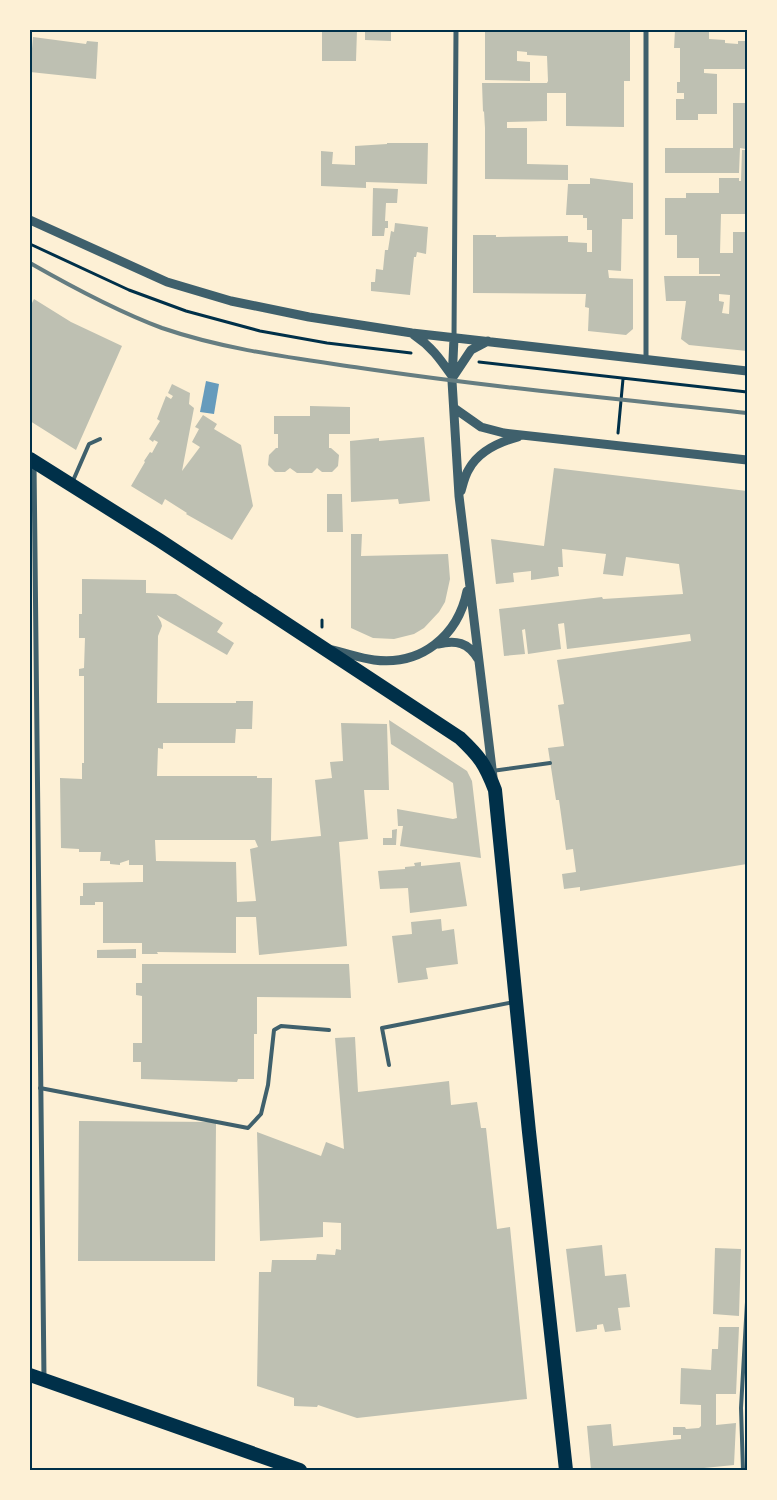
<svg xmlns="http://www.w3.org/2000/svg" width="777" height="1500" viewBox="0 0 777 1500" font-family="Karla,sans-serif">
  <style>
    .water { fill: #669bbc }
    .building { fill: #bec0b2; fill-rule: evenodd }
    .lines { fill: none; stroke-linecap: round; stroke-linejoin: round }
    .path { stroke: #003049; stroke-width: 3 }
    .service { stroke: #3f606c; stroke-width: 4 }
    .minor { stroke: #3f606c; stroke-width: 5 }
    .tertiary { stroke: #3f606c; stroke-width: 9 }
    .trunk { stroke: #003049; stroke-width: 14 }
    .rail { stroke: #657d81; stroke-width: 4 }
    .neatline { fill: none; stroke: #003049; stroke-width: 2 }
  </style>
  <rect width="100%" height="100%" fill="#fdf0d5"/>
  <!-- water -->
  <path class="water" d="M206 381 219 384 214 414 200 412Z"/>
  <!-- building -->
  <path class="building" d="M322 30H357L356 61H322Z
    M365 30H391V41L365 40Z
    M485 30H630V81H624V127L566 126V93H547V121L507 122V128H527V164L568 165V180L485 179V128L484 111 483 112 482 83H547L548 81 547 56 527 55V52L517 51V61L530 62V81L485 80Z
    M675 30H709V39L725 40V43L738 44V41H747V69H704V73L717 74V114H698V120H676V99H684V93H677V82H680V48H674Z
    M33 37 86 44 87 41 98 42 96 79 30 72Z
    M733 103H747V137L746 149 740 148 739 173H665V148H733Z
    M387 143H428L427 184 366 182V188L321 186V151L333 152 332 164 355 165V146L387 144Z
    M742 150H747V214H721L720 253H733V232H747V351L689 345 681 339 686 301H666L664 276H720V274H699V258H677V235H665V198H686V193H719V178H739V181H741ZM719 294 730 295 729 314 722 313 724 302 719 301Z
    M590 178 633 183V219H622L621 271 608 270 609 278 633 279V329L626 335 588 331 589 308 585 307 586 294 473 293V235H496V237L568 236V242L587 243V252H592V230H587V218H583V215H566L568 184H590Z
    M373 188 398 189 397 203H386L385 221H388V228H385L384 236H372Z
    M395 223 428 227 426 254 417 252 416 257H414L410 295 371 291V282H375L376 269 383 270 385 250H388L391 231 394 232Z
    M34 299 71 322 122 346 76 450 30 421V302L32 303Z
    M172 384 190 393 189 404 194 408 182 471 200 447 192 442 199 429 195 427 203 415 217 424 214 429 241 445 253 506 232 540 186 514 187 513 165 499 162 505 131 486 145 462 144 461 150 452 152 453 158 442 154 440 153 442 149 439 160 421 157 419 166 396 171 399 173 396 168 393Z
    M310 406 350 407V434H329V448H331L339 455 338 466 332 472H322L317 468 312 473H297L290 468 285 472H275L268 465 269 455 276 448H278V434H274V416H310Z
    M424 437 430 501 399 504 398 499 351 502 350 441 379 438V441Z
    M554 468 747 491V864L580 891V887L564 889 562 874 576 872 573 849 566 850 559 800H556L548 748 564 746 558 705 564 704 557 660 691 641 690 634 567 649 564 623 558 624 561 649 528 654 525 629 522 630 525 654 504 656 499 609 602 597 603 599 683 594 679 564 626 557 623 576 603 574 606 554 562 549 563 567H558L559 576 531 580V571L513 573 514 582 496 584 491 539 544 546Z
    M327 494H342L343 532H327Z
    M351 534H362L361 556 448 554 450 579 445 602 439 612 424 628 414 634 394 639 373 638 351 628Z
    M82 579 146 580V593L176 594 223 623 217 632 234 643 227 655 157 615 161 622 162 626 158 636 157 703H236V701H253L252 729H236L235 743H163V749L158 748 157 776H257V778H272L271 841 321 836 315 780 332 778 330 762 343 761 341 723 387 724 389 790H364L368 839 339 842 347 946 259 955 256 917H236V953L157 952 158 954H142V943H103V902H95V905H80V896H83V883L143 882V865H129V860L120 863V865L110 864V861H100L101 852H79V849L61 848 60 778 82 779V763H84V676H79V669L84 668 85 638H79V614H82ZM155 840H255L258 847 250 849 256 901 237 902 236 862 156 861Z
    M389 720 467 771 472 781 481 858 400 846 403 826H398L397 809 453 819 457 818 453 783 391 744Z
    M397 829 396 845H383V838H392V830Z
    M421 862V866L460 862 467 906 410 913 408 888 380 889 378 871 405 869V867L415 866 414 863Z
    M441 919 442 931 454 929 458 964 426 968 428 979 398 983 392 936 412 934 411 922Z
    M136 949V958H97V950Z
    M142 964H349L351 998 257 997V1034H254V1079H238L237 1082 141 1079V1062H133V1043H142V996L136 995V983H142Z
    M355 1037 358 1092 449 1081 451 1105 477 1102 481 1128H486L497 1229 510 1227 527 1399 357 1418 318 1405 317 1407 294 1406V1398L257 1386 259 1272H271L272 1260H316L317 1254 335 1255 336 1249 341 1250V1223L323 1222V1237L260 1241 257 1132 321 1156 326 1142 344 1149 335 1038Z
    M79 1121 216 1122 215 1261H78Z
    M602 1245 605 1276 626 1274 630 1307 618 1308 621 1330 605 1332 603 1324 597 1325V1329L576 1332 566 1249Z
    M715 1248 741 1249 739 1316 713 1314Z
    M719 1327H739L736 1394H716V1425L736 1423 734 1465 684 1470H591L587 1426 611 1424 613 1446 681 1439V1435H673V1427H685L686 1429 699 1428 701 1426V1405L680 1404 681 1368 711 1370 712 1349H718Z"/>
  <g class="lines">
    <!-- path -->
    <path class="path" d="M30 244 129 290 186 311 260 331 327 343 411 353
      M479 362 747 392
      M618 433 623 379
      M322 627V620"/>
    <!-- service -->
    <path class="service" d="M72 483 89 444 100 439
      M492 771 550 763
      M389 1065 382 1028 514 1002
      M40 1088 248 1128 261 1114 268 1085 274 1030 281 1026 329 1030
      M743 1470 741 1408 747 1302"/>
    <!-- minor -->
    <path class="minor" d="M454 338 456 30
      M646 359V30
      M34 463 44 1379"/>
    <!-- tertiary -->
    <path class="tertiary" d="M30 220 167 282 231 301 309 317 412 333 747 371
      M414 335C432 347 440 359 452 376
      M454 338 452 381 459 496 493 777
      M453 377 471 350 488 341
      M454 408 481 427 504 433 747 460
      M461 491C463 484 465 475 469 469 479 451 499 442 518 437
      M438 644C456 640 468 642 478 659
      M332 650C346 653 360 658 374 660 421 666 458 636 467 591"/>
    <!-- trunk -->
    <path class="trunk" d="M30 459 159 540 460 738C480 757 485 764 495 790L529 1132 566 1470
      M30 1375 300 1470"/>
    <!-- rail -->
    <path class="rail" d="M30 263C72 287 116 311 162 328 226 350 294 358 361 368 489 387 618 399 747 413"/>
  </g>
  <!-- border -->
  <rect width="777" height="1500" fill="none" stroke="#fdf0d5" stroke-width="62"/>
  <rect x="31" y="31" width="715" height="1438" class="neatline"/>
</svg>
